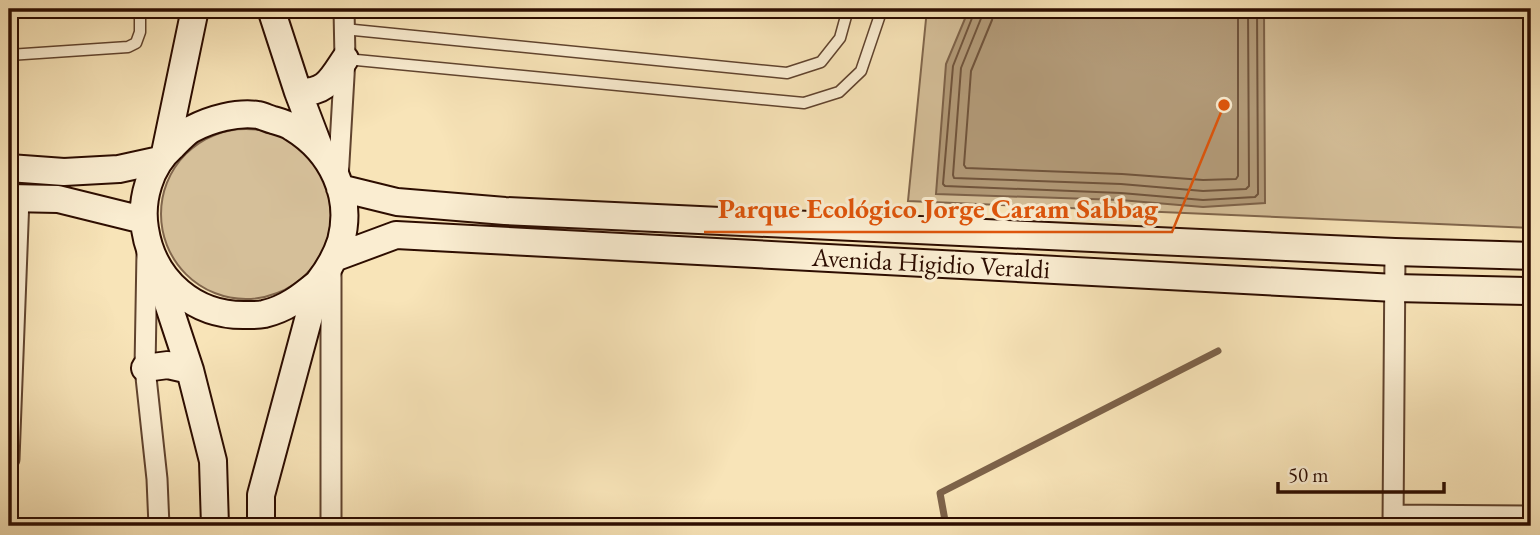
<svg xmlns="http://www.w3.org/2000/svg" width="1540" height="535" viewBox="0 0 1540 535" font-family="'EB Garamond',serif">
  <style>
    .green { fill: #d5bf99; stroke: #81664c; stroke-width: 2 }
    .water { fill: #b39b79; stroke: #7d6249; stroke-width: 2 }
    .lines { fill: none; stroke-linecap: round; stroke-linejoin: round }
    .shore { stroke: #70543c; stroke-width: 2 }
    .stream { stroke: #7d6249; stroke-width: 7 }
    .lane-casing { stroke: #60432e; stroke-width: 13 }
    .street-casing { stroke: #60432e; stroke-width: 23 }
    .secondary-casing { stroke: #2d0d00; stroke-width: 30 }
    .lane { stroke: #faedd1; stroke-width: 10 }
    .street { stroke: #faedd1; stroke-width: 19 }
    .secondary { stroke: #faedd1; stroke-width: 26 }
    .labels { text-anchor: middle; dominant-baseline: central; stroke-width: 6; stroke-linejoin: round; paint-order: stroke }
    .street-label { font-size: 26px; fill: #2d0d00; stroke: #faedd1 }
    .leader { fill: none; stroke: #df550b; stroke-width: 2.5 }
    .callout-dot { fill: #df550b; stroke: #faedd1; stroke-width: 2.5 }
    .callout-label { font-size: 28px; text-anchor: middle; font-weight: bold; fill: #df550b; stroke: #faedd1; stroke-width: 6; stroke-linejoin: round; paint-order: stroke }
  </style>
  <rect width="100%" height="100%" fill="#f8e4b8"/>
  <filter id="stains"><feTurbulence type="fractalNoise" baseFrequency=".00286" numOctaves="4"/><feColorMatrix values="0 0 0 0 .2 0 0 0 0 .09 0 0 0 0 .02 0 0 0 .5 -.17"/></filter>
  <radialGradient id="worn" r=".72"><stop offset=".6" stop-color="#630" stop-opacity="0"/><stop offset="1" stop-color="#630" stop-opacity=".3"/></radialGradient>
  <!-- green -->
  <path class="green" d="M927 9H1531V228L908 201Z
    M161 214a85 85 0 1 1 170 0a85 85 0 1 1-170 0Z"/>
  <!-- water -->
  <path class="water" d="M969 9H1264L1265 203 1203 207 1120 200 936 194 946 64Z"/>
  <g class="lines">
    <!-- shore -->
    <path class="shore" d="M975 9 974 13 953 66 943 184 945 186 1121 193 1203 200 1255 197 1258 194 1257 9
      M983 9 982 16 961 68 953 175 954 178 1121 184 1203 191 1246 189 1249 186 1248 9
      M994 9 992 20 971 71 964 165 966 168 1122 174 1203 180 1236 179 1238 176V9"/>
    <!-- stream -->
    <path class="stream" d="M946 526 940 493 1218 351"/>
    <!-- lane casing -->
    <g class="lane-casing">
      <path id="lane" d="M344 29 787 73 821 62 840 38 848 9
        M9 55 128 47 136 43 140 32V9
        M346 59 804 103 839 92 861 71 882 9"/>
    </g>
    <!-- street casing -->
    <g class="street-casing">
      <path id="street" d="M338 179 345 59 344 9
        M147 252 145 368 157 479 159 526
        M331 265V526
        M9 459 19 198
        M1393 515 1531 516
        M1393 526 1395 252"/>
    </g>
    <!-- secondary casing -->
    <g class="secondary-casing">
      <path id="secondary" d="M271 9 298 92 319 147
        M298 92C326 93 331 80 345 59
        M165 153 195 9
        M9 168 64 172 119 169 160 160
        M340 188 397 202 505 211 1395 252 1531 256
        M9 198 58 199 143 220
        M334 258 396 235 1395 288 1531 291
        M158 273 190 370 213 461 215 526
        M145 368 168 365 190 370
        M261 526V495L318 283C328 270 336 257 341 241 353 196 332 152 293 128 288 124 280 122 273 120 269 119 263 116 258 115 237 112 211 119 192 129 185 133 178 141 172 147 150 166 140 200 145 229 153 281 195 317 248 315 253 315 259 315 264 314 286 309 301 297 318 283"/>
    </g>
    <!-- lane -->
    <use href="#lane" class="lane"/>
    <!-- street -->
    <use href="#street" class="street"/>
    <!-- secondary -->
    <use href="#secondary" class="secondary"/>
  </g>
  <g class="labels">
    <!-- street labels -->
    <g class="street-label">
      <text transform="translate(931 263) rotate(3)">Avenida Higidio Veraldi</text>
    </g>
  </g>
  <!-- callouts -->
  <path class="leader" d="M1224 105L1172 232H704"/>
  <circle class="callout-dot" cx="1224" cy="105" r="7"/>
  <g class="callout-label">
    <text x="938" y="218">Parque Ecológico Jorge Caram Sabbag</text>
  </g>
  <!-- margin -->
  <rect width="1540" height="535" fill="none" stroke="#f8e4b8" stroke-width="35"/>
  <rect x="10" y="10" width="1519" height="514" fill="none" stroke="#2d0d00" stroke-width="3.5"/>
  <rect x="18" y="18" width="1505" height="500" fill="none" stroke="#2d0d00" stroke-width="2"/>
  <!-- scale -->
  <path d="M1278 482v10h166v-10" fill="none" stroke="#2d0d00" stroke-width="3.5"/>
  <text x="1288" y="482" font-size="21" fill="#2d0d00" stroke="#faedd1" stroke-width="5" paint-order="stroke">50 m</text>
  <rect width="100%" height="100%" filter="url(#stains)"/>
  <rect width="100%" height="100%" fill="url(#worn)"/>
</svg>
